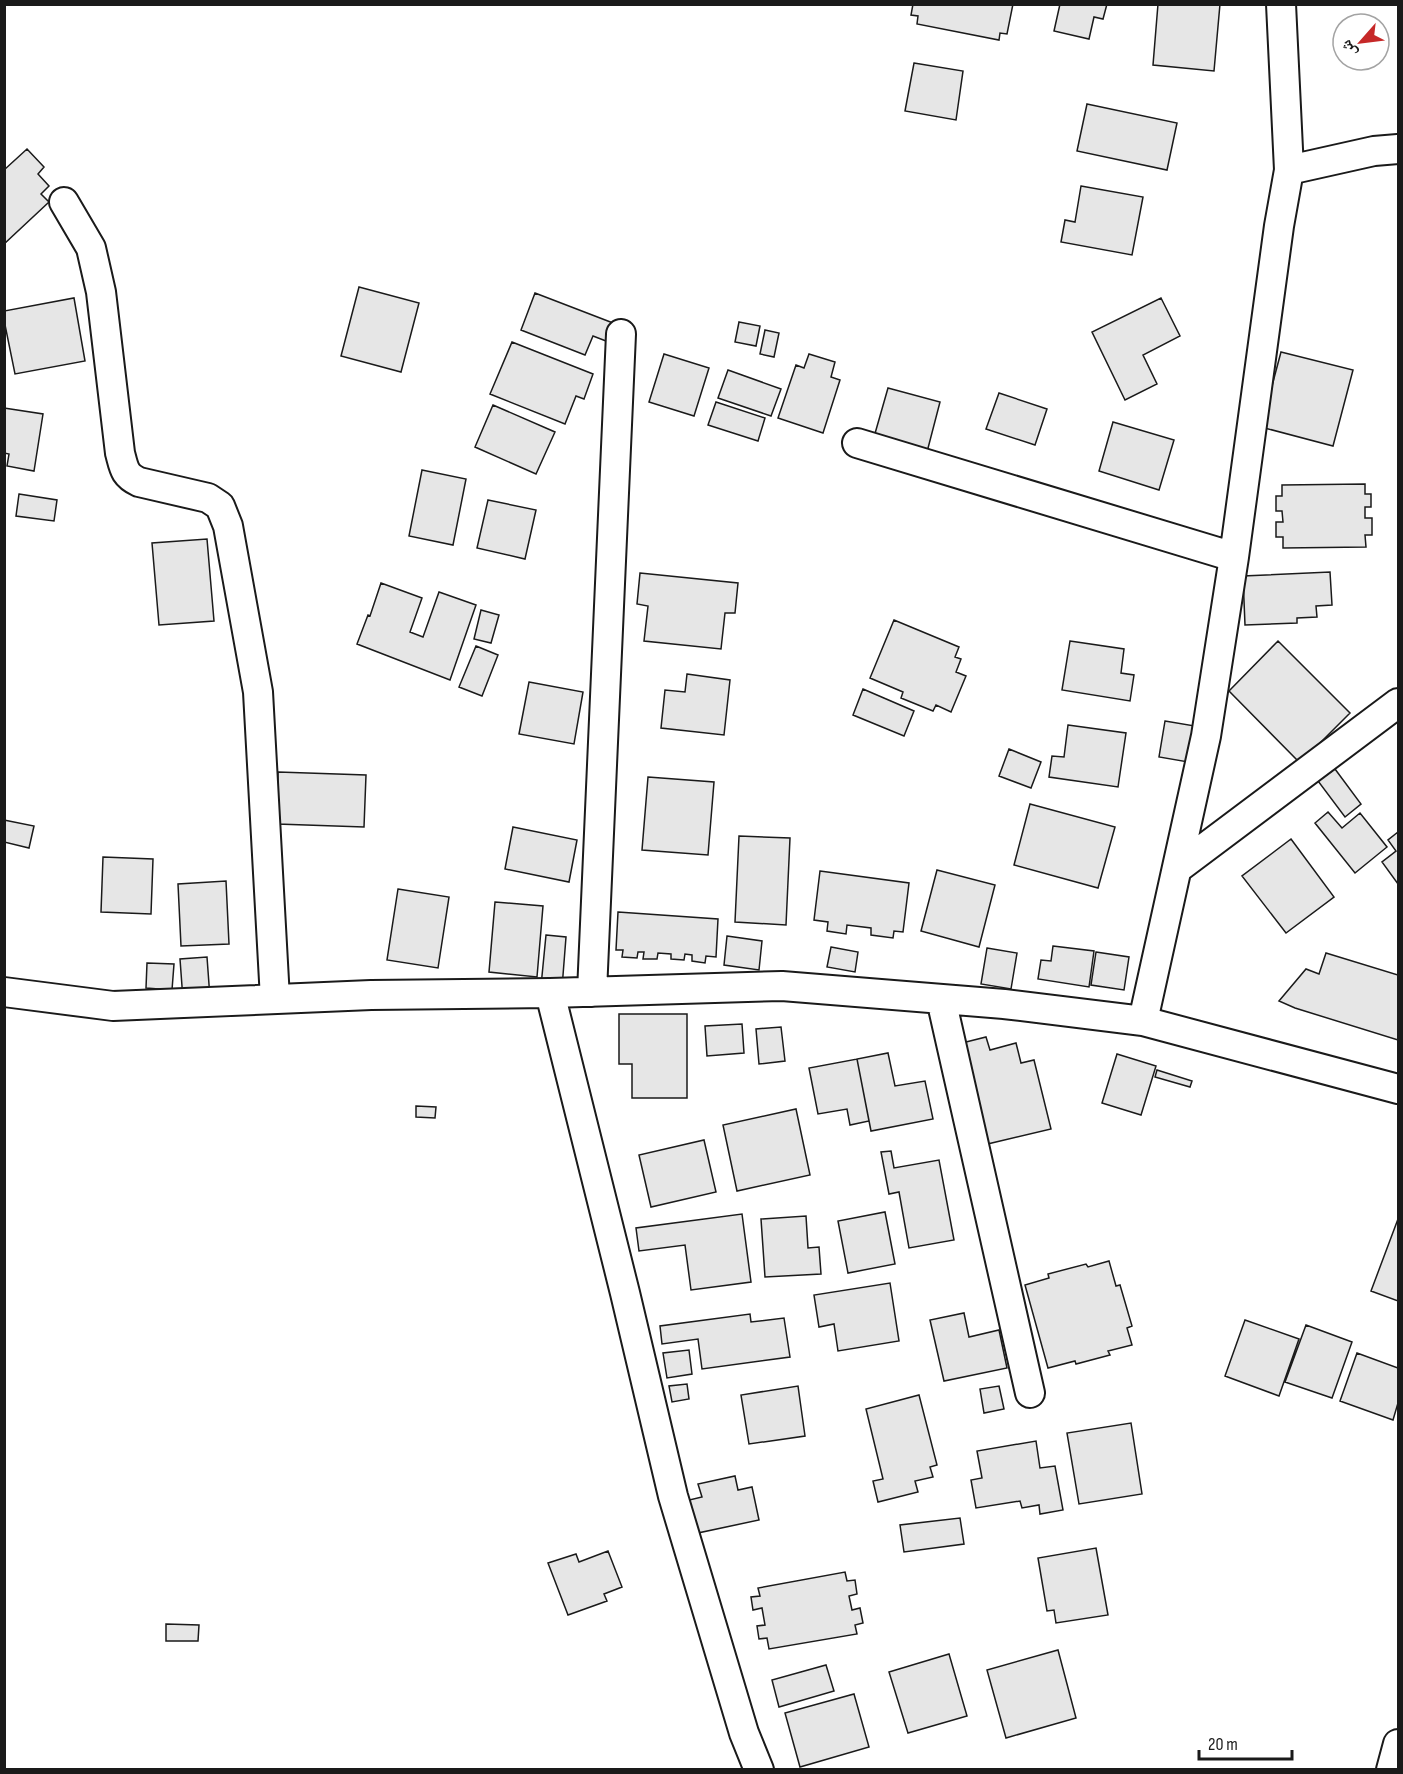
<svg xmlns="http://www.w3.org/2000/svg" width="1403" height="1774" viewBox="0 0 1403 1774" font-family="'Sofia Sans Condensed','Noto Naskh Arabic',sans-serif">
  <style>
    .building { fill: #e6e6e6; stroke: #1a1a1a; stroke-width: 1.5 }
    .lines { fill: none; stroke-linecap: round; stroke-linejoin: round }
    .street-casing { stroke: #1a1a1a; stroke-width: 32 }
    .street { stroke: #fff; stroke-width: 28 }
  </style>
  <rect width="100%" height="100%" fill="#fff"/>
  <!-- building -->
  <path class="building" d="M913 4H1013L1007 34 1000 33 999 40 917 24 918 16 911 15Z
    M1060 4H1107L1103 19 1094 17 1089 39 1054 31Z
    M1158 4H1220L1214 71 1153 65Z
    M914 63 963 71 956 120 905 111Z
    M1087 104 1177 123 1167 170 1077 151Z
    M27 149 44 167 38 174 49 186 41 194 49 202 4 244V170Z
    M1081 186 1143 197 1132 255 1061 242 1065 220 1075 222Z
    M359 287 419 303 401 372 341 356Z
    M535 293 613 323 606 341 593 336 585 355 521 330Z
    M74 298 85 361 15 374 4 320V311Z
    M1161 298 1180 336 1143 355 1157 384 1125 400 1092 332Z
    M739 322 760 326 756 346 735 342Z
    M765 330 779 333 774 357 760 354Z
    M512 342 593 374 584 399 576 396 565 424 490 394Z
    M1281 352 1353 370 1333 446 1261 427Z
    M664 354 709 368 694 416 649 402Z
    M809 354 835 362 831 377 840 380 823 433 778 418 796 365 804 368Z
    M728 370 781 389 771 416 718 398Z
    M888 388 940 402 927 452 874 437Z
    M999 393 1047 409 1035 445 986 429Z
    M716 402 765 418 758 441 708 425Z
    M493 405 555 432 536 474 475 447Z
    M4 408 43 414 34 471 7 466 9 454 4 453Z
    M1113 422 1174 440 1159 490 1099 471Z
    M422 470 466 479 453 545 409 536Z
    M1365 484V494H1371V507H1365V518H1372V535H1365L1366 547 1283 548V537H1276V522H1283L1282 511H1276V496H1282V485Z
    M19 494 57 500 54 521 16 516Z
    M488 500 536 510 525 559 477 548Z
    M207 539 214 621 159 625 152 543Z
    M1330 572 1332 605 1316 606 1317 617 1297 618V623L1245 625 1243 576Z
    M640 573 738 583 735 613H725L721 649 644 641 648 606 637 604Z
    M381 583 422 598 410 632 423 637 439 592 476 605 450 680 357 644 368 615 370 616Z
    M481 610 499 615 491 643 474 639Z
    M894 620 959 647 955 657 961 659 956 672 966 676 951 712 936 705 933 711 901 698 903 692 870 678Z
    M1070 641 1124 649 1121 673 1134 675 1130 701 1062 690Z
    M1278 641 1350 713 1300 763 1229 691Z
    M476 646 498 655 482 696 459 687Z
    M687 674 730 680 724 735 661 728 665 690 685 692Z
    M529 682 583 692 574 744 519 734Z
    M863 689 914 711 904 736 853 715Z
    M1165 721 1195 726 1188 762 1159 757Z
    M1068 725 1126 733 1118 787 1049 777 1052 756 1064 757Z
    M1009 749 1041 762 1031 788 999 776Z
    M1335 769 1361 804 1345 817 1318 781Z
    M278 772 366 775 364 827 277 824Z
    M648 777 714 782 708 855 642 850Z
    M1030 804 1115 827 1098 888 1014 865Z
    M1328 812 1342 828 1360 813 1387 847 1355 873 1315 823Z
    M4 820 34 826 29 848 4 842Z
    M513 827 577 840 569 882 505 869Z
    M1398 832V884L1382 862 1396 851 1388 840Z
    M739 836 790 838 786 925 735 922Z
    M1291 839 1334 897 1286 933 1242 876Z
    M103 857 153 859 151 914 101 912Z
    M937 870 995 885 979 947 921 931Z
    M820 871 909 883 903 932 894 931 893 938 871 935V928L847 925 846 934 827 931 828 922 814 920Z
    M226 881 229 944 181 946 178 884Z
    M398 889 449 897 438 968 387 960Z
    M495 902 543 906 537 977 489 972Z
    M618 912 718 919 716 957 706 956 705 963 692 961V955L685 954 684 960 671 959V954L658 953 657 959H643L644 952H638L637 958 622 957 623 950H616Z
    M546 935 566 937 562 988 541 986Z
    M727 936 762 941 759 970 724 965Z
    M1053 946 1094 951 1089 987 1038 979 1041 960 1051 961Z
    M831 947 858 952 855 972 827 967Z
    M987 948 1017 953 1011 989 981 984Z
    M1096 952 1129 957 1124 990 1091 985Z
    M1326 953 1398 975V1040L1295 1008 1279 1001 1306 969 1319 974Z
    M207 957 210 998 183 1000 180 959Z
    M147 963 174 964 172 990 146 988Z
    M619 1014H687V1098H632V1064H619Z
    M742 1024 744 1053 707 1056 705 1026Z
    M781 1027 785 1061 759 1064 756 1029Z
    M986 1037 990 1050 1016 1043 1021 1063 1034 1060 1051 1129 979 1146 954 1045Z
    M888 1053 895 1086 925 1081 933 1119 871 1131 857 1059Z
    M1117 1054 1156 1066 1141 1115 1102 1103Z
    M857 1059 869 1121 850 1125 847 1109 818 1114 809 1068Z
    M1157 1070 1192 1081 1190 1087 1155 1077Z
    M416 1106 436 1107 435 1118 416 1117Z
    M796 1109 810 1175 737 1191 723 1125Z
    M704 1140 716 1192 651 1207 639 1155Z
    M891 1151 894 1168 939 1160 954 1240 909 1248 899 1192 889 1194 881 1152Z
    M885 1212 895 1264 848 1273 838 1221Z
    M742 1214 751 1282 691 1290 685 1245 639 1251 636 1228Z
    M806 1216 808 1248 819 1247 821 1274 765 1277 761 1219Z
    M1398 1219V1301L1371 1291Z
    M1109 1261 1116 1286 1120 1285 1132 1326 1127 1328 1132 1345 1108 1351 1110 1355 1076 1364 1075 1361 1048 1368 1025 1285 1049 1278 1048 1274 1086 1264 1088 1267Z
    M890 1283 899 1341 838 1351 834 1324 819 1327 814 1295Z
    M964 1313 969 1337 999 1330 1007 1368 944 1381 930 1320Z
    M750 1314 751 1322 784 1318 790 1357 702 1369 698 1339 662 1344 660 1326Z
    M1245 1320 1299 1339 1279 1396 1225 1376Z
    M1306 1325 1352 1342 1332 1398 1285 1382Z
    M689 1350 692 1374 667 1378 663 1353Z
    M1357 1353 1398 1368V1403L1393 1420 1340 1401Z
    M687 1384 689 1399 672 1402 669 1386Z
    M798 1386 805 1436 749 1444 741 1395Z
    M999 1386 1004 1409 984 1413 980 1389Z
    M919 1395 937 1465 930 1467 933 1477 915 1481 918 1492 878 1502 873 1481 883 1479 866 1409Z
    M1131 1423 1142 1494 1079 1504 1067 1433Z
    M1036 1441 1040 1468 1055 1466 1063 1510 1040 1514 1039 1505 1022 1508 1020 1501 976 1508 971 1480 982 1478 977 1451Z
    M735 1476 738 1490 752 1487 759 1520 693 1534 685 1501 702 1497 698 1484Z
    M960 1518 964 1544 904 1552 900 1525Z
    M1096 1548 1108 1615 1056 1623 1054 1610 1047 1611 1038 1558Z
    M608 1551 622 1587 604 1594 607 1601 568 1615 548 1563 576 1554 579 1562Z
    M845 1572 847 1581 855 1580 857 1594 849 1596 852 1610 860 1608 863 1623 855 1625 857 1634 769 1649 767 1638 759 1639 757 1626 765 1625 762 1608 753 1610 751 1597 760 1596 758 1588Z
    M166 1624 199 1625 198 1641H166Z
    M1058 1650 1076 1718 1006 1738 987 1670Z
    M949 1654 967 1716 908 1733 889 1672Z
    M826 1665 834 1691 779 1707 772 1680Z
    M854 1694 869 1747 800 1767 785 1713Z"/>
  <g class="lines">
    <!-- street casing -->
    <g class="street-casing">
      <path id="street" d="M1289 170 1374 151 1398 149
        M64 202 91 248 101 292 120 453C124 468 124 475 139 482L208 498 220 506 228 526 258 692 275 999
        M857 443 1234 557
        M1178 868 1398 703
        M4 992 113 1006 371 995 550 993 782 986 1004 1004 1143 1021 1398 1089
        M592 992 621 334
        M550 993 625 1293 673 1496 744 1733 759 1770
        M941 999 1030 1393
        M1143 1021 1206 736 1234 557 1279 226 1289 170 1281 4
        M1391 1770 1398 1744"/>
    </g>
    <!-- street -->
    <use href="#street" class="street"/>
  </g>
  <!-- border -->
  <rect width="1403" height="1774" fill="none" stroke="#1a1a1a" stroke-width="12"/>
  <!-- north arrow -->
  <g transform="translate(1361 42) rotate(242)"><circle r="28" fill="#ffffff" stroke="#a3a3a3" stroke-width="1.5"/>
  <path d="M0-4.5L10 22L0 15L-10 22Z" fill="#c62828"/>
  <text y="-9" font-size="16" font-weight="bold" text-anchor="middle" fill="#1a1a1a">ش</text>
  </g>
  <!-- scale -->
  <path d="M1199 1750v9h93v-9" fill="none" stroke="#1a1a1a" stroke-width="3"/>
  <text x="1208" y="1750" font-size="18" fill="#1a1a1a" stroke="#ffffff" stroke-width="4.5" paint-order="stroke">20 m</text>
</svg>
